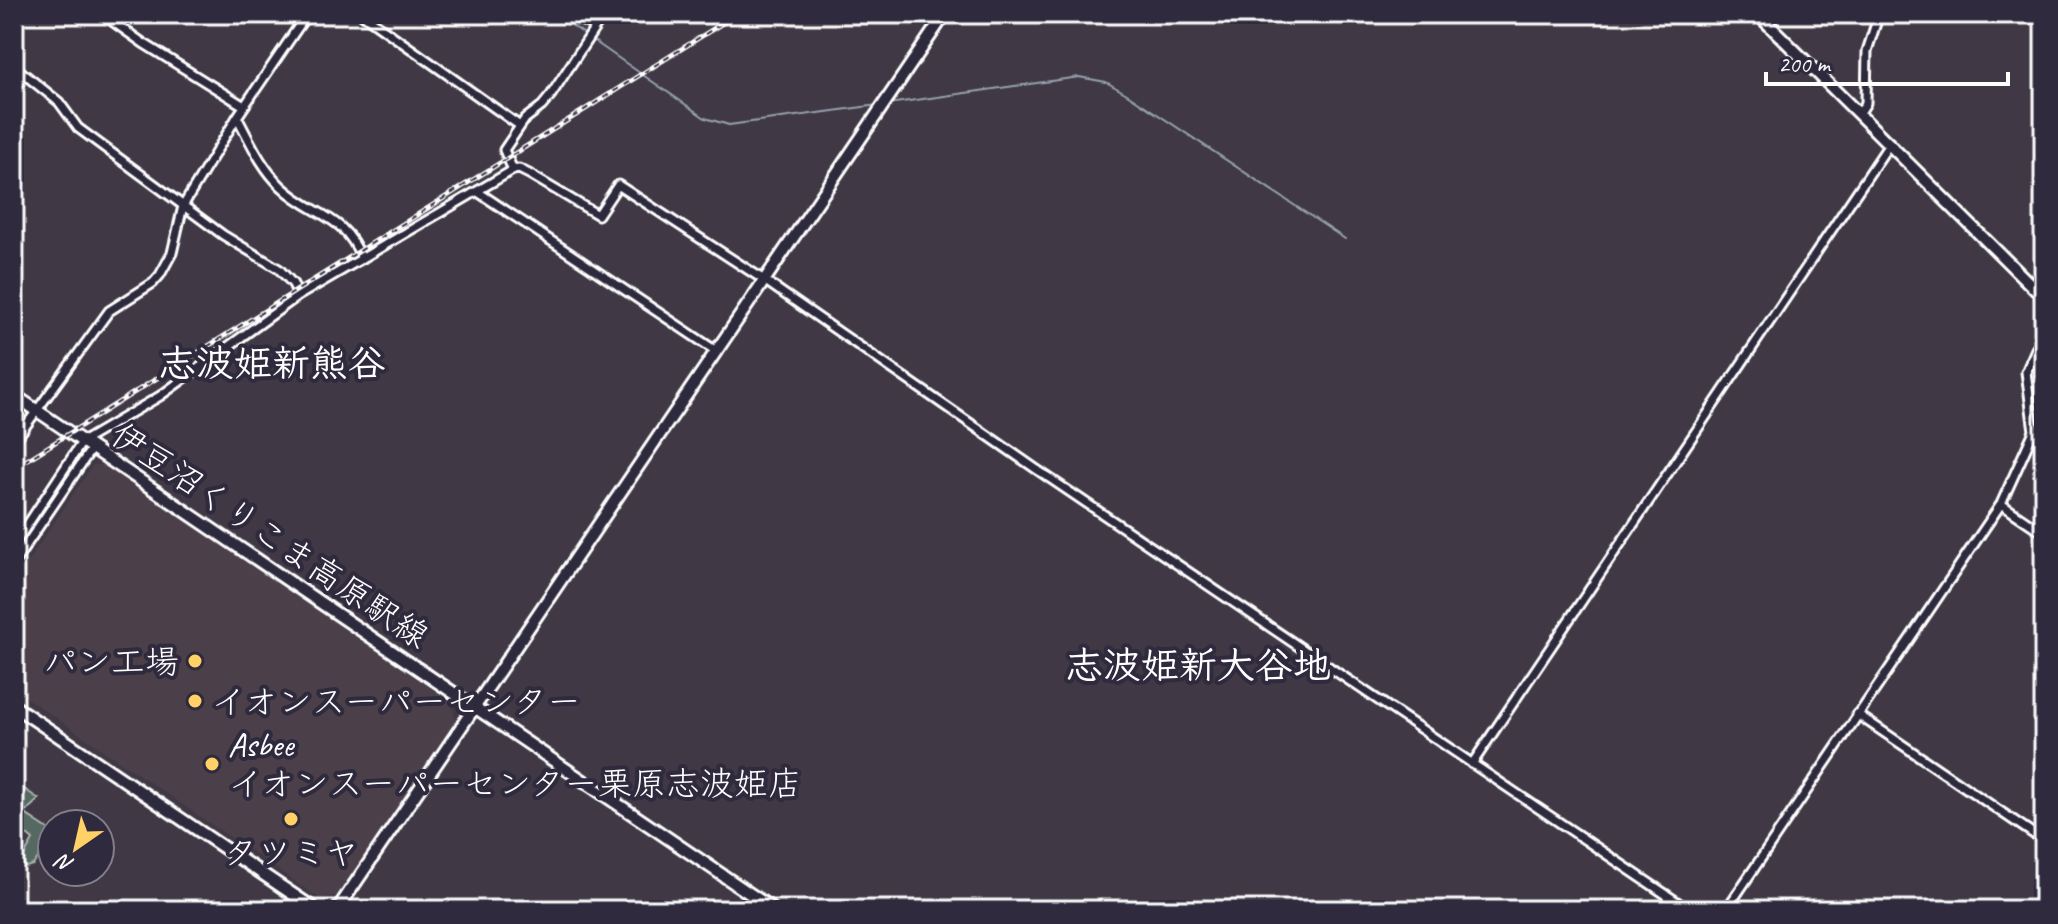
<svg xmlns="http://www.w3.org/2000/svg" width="2058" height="924" viewBox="0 0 2058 924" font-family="Caveat,'Klee One',sans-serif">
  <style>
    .built { fill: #4c4149 }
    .green { fill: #546862; stroke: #aab4b0; stroke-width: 2 }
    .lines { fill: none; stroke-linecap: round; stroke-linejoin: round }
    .stream { stroke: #96a3b0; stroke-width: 2 }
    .street-casing { stroke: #fff; stroke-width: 13 }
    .secondary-casing { stroke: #fff; stroke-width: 16 }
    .street { stroke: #2f2a3d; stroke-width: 7 }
    .secondary { stroke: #2f2a3d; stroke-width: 10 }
    .rail-casing { stroke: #fff; stroke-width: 5 }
    .rail { stroke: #2f2a3d; stroke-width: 2; stroke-dasharray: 6; stroke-linecap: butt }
    .poi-dot { fill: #ffd166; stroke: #2f2a3d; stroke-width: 3 }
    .labels { text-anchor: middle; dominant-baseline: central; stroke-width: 8; stroke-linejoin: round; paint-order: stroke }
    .street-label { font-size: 34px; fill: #fff; stroke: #2f2a3d }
    .poi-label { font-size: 34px; fill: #fff; stroke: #2f2a3d; text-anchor: start }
    .quarter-label { font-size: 38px; font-weight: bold; fill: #fff; stroke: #2f2a3d }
  </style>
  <rect width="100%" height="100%" fill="#403844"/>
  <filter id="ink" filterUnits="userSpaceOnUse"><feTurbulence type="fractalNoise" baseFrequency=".0125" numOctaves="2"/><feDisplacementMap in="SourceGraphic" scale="16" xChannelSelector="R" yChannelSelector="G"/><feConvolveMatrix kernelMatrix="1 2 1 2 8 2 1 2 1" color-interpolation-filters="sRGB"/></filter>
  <g filter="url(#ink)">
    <!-- built -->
    <path class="built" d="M93 465H105L451 702 456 721 336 896 319 898 14 689V582Z"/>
    <!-- green -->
    <path class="green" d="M14 782 39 799 24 813 51 831V840L33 865 26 867 14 858V847L25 854 33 840 14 824Z"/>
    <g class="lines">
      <!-- stream -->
      <path class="stream" d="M555 14 586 35
        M591 39 705 118 729 125 878 105
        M888 104 1079 77 1106 82 1127 94 1345 239"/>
      <!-- street casing -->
      <g class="street-casing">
        <path id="street" d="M102 14 143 43 244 106
          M362 14 520 126
          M566 14 595 26
          M14 66 59 102 78 128 223 235 279 269 293 284 298 296
          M1859 114 1866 103 1867 51 1879 14
          M237 117C250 141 261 167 281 186 313 217 343 212 362 259
          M513 170 504 150 525 119 542 106 551 95 604 14
          M478 192 716 351
          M14 442 109 311 153 283 160 275 172 253 183 206 237 117 307 14
          M2001 504 2044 533
          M14 545 82 442 160 396 298 296 513 170 519 169 529 174 598 215 618 185 764 280 1036 469 1689 910
          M14 563 92 448
          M1857 714 2044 841
          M1472 764 1890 143
          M1726 910 2001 504 2034 431 2026 372 2036 349 2044 337"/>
      </g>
      <!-- secondary casing -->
      <g class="secondary-casing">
        <path id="secondary" d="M1758 14 2044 298
          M14 395 774 910
          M14 706 316 910
          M337 910 945 14"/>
      </g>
      <!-- street -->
      <use href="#street" class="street"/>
      <!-- secondary -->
      <use href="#secondary" class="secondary"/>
      <!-- rail casing -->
      <g class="rail-casing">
        <path id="rail" d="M14 468 737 14"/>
      </g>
      <!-- rail -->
      <use href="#rail" class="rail"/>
    </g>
  </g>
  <!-- markers -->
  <g class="poi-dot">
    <circle cx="195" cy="661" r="8"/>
    <circle cx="195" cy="701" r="8"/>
    <circle cx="212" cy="764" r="8"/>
    <circle cx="291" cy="819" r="8"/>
  </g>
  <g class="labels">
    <!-- street labels -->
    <g class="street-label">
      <text transform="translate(270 535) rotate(34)">伊豆沼くりこま高原駅線</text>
    </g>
    <!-- poi labels -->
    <g class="poi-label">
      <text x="179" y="661" text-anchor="end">パン工場</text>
      <text x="211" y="701">イオンスーパーセンター</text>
      <text x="228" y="744">Asbee<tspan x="228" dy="39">イオンスーパーセンター栗原志波姫店</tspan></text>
      <text x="291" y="852" text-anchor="middle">タツミヤ</text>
    </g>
    <!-- quarter labels -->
    <g class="quarter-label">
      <text x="272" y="363">志波姫新熊谷</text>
      <text x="1198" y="665">志波姫新大谷地</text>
    </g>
  </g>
  <!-- margin -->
  <rect width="2058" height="924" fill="none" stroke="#2f2a3d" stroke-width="48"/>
  <rect x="24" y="24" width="2010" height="876" fill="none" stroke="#fff" stroke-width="3" filter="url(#ink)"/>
  <!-- north arrow -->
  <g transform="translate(76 848) rotate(214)"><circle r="38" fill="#2f2a3d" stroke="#827f8b" stroke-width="2"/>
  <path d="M0-6L14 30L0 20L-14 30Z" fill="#ffd166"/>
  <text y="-12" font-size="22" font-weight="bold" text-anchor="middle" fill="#ffffff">N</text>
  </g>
  <!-- scale -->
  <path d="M1766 72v12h242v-12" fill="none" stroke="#ffffff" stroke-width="4"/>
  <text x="1778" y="72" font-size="24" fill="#ffffff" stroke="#2f2a3d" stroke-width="6" paint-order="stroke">200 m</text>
</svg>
